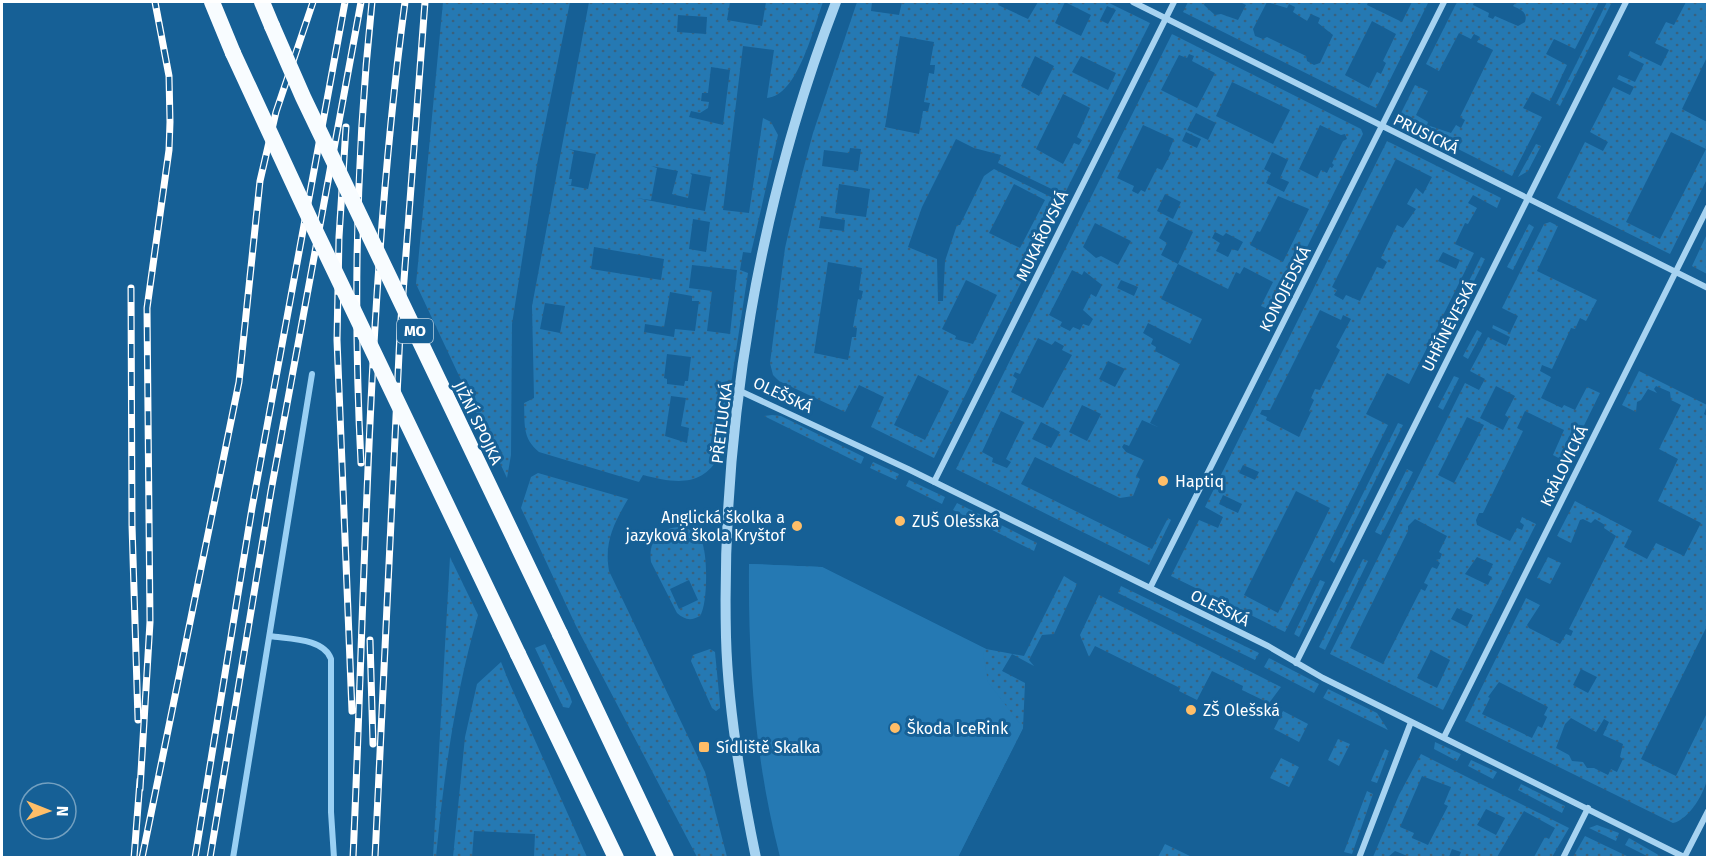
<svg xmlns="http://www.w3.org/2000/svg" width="1709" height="859" viewBox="0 0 1709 859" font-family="'Fira Sans',sans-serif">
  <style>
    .green { fill: url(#green-dots); fill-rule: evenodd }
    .pitch { fill: #2579b3 }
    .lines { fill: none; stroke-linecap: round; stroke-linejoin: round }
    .stream { stroke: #9ad0f4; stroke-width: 6 }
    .minor { stroke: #a7d3f1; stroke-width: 6 }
    .tertiary { stroke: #a7d3f1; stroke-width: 10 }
    .trunk { stroke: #f8fcff; stroke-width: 16 }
    .rail-casing { stroke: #fff; stroke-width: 7 }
    .rail { stroke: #166096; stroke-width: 4.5; stroke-dasharray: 14; stroke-linecap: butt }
    .trunk-bridge { stroke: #f8fcff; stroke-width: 16 }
    .poi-dot { fill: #ffbe68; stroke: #166096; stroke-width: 2 }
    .labels { text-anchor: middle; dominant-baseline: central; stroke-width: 6; stroke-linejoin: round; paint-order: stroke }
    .shield { fill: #166096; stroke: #b9cfe0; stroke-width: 1.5 }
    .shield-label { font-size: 15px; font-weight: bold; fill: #fff }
    .street-label { font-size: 16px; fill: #fff; stroke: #166096 }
    .poi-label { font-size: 16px; fill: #fff; stroke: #166096; text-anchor: start }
  </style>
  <defs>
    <pattern id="green-dots" width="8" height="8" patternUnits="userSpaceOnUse" patternTransform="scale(1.5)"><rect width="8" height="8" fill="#2579b3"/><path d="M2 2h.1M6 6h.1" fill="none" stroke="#386280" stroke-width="1.8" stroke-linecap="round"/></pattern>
  </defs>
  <rect width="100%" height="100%" fill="#166096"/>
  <!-- green -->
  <path class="green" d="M443 2H570L537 164 512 324 511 455 507 478 416 284Z
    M589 2H730L727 20 762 26 766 2H823C814 26 798 96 767 98L774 50 743 46 723 210 749 213 763 118 771 122 778 135 751 253 743 252 740 270 748 273 720 455C702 488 675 483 643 475L639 482 539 452C522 438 525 424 524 403L534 398 532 306ZM678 15 707 17 706 34 677 32ZM711 67 730 70 723 125 689 117 691 111 700 113 708 108 709 102 701 101 702 93H708ZM568 149 596 154 588 189 567 185H571L572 179H569L574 151ZM651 166 678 171 672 194 688 198 692 175 690 173 711 177 705 211 636 198 651 200 657 168ZM693 219 710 222 706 252 689 249ZM594 247 664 259 661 280 591 269ZM692 265 737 270 730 334 707 331 712 291 689 288ZM670 292 692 296V301H699L695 331 675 329 674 337 644 332 645 324 664 327ZM545 303 565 306 560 333 540 329ZM667 354 691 357 688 381H685L684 386 667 384V379L664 378ZM671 396 686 398 681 426 689 428 687 443 665 436Z
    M857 2H872L871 11 899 15 902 2H1000L998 5 1028 19 1038 2H1107L1150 23 1064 195 998 163 1001 155 974 148 956 139 922 207 908 247 937 259 938 301H943L945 261 957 225H960L984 176 994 169 1061 202 934 458 871 427 884 397 859 385 845 412 779 381 773 375 770 363 785 248 801 178 813 133ZM1065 2 1091 15 1081 36 1055 23ZM1107 6 1116 10 1108 24 1100 20ZM900 36 934 42 930 65H935L934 74 929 73 924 102 930 103 928 111H923L919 134 885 127ZM1035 56 1054 66 1039 96 1021 86ZM1081 56 1116 73 1108 90 1072 72ZM1063 94 1090 108 1077 137 1082 140 1079 145 1074 143 1063 164 1036 149ZM850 148 861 149 858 171 822 166 824 150 849 153ZM839 184 870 189 866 217 835 213ZM1014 184 1045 200 1020 248 989 233ZM821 216 845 220 844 231 819 228ZM828 262 862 268 859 290 863 291 861 300 858 299 853 327 857 328 856 337H852L848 360 814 353ZM966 280 997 295 973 344 955 339 956 336 942 329ZM918 375 949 391 925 440 894 425Z
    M1188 2H1205L1204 5 1215 15 1221 14 1238 20 1246 5 1240 2H1368L1367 5 1402 22 1412 2 1428 3 1376 108 1183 12ZM1267 2 1287 8 1289 4 1295 7 1293 12 1307 21 1311 14 1320 18 1318 23 1333 35 1320 63 1314 65 1307 61 1306 56 1267 37 1263 39 1255 36 1253 29ZM1372 21 1396 34 1383 61 1386 63 1381 74 1377 72 1369 88 1345 75Z
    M1457 2H1474L1473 5 1489 13 1488 17 1493 19 1495 16 1518 26 1525 22C1528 12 1521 10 1513 6L1516 2H1599L1575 49 1554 39 1546 54 1567 65 1550 101 1532 92 1523 108 1542 117 1512 176 1398 119 1415 85 1428 91 1416 115 1428 122 1427 125 1451 133 1456 125 1461 128 1465 120 1460 117 1493 50 1477 42 1480 37 1474 34 1471 39 1459 33 1439 71 1426 64Z
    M1607 2H1612L1560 106 1556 104Z
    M1686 2H1707V57L1682 109 1707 122V179L1670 254 1557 198 1585 142 1603 151 1608 142 1590 132 1613 87 1630 95 1634 87 1617 79 1619 75 1635 82 1644 64 1628 56 1630 51 1661 66 1669 50 1655 43 1666 22 1674 25ZM1671 132 1706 149 1660 239 1626 222Z
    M1172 34 1361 129 1363 134 1275 312 1261 306 1273 282 1244 267 1240 274 1236 272 1228 289 1178 264 1161 299 1202 319 1190 344 1148 323 1143 333 1153 339 1151 344 1156 347 1155 351 1180 364 1150 423 1160 428 1142 420 1129 446 1124 444 1122 447 1126 452 1144 460 1136 476 1140 479 1133 496 1120 498 1035 457 1021 484 1152 549 1168 518 1171 520 1149 565 956 469ZM1189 54 1194 56 1192 61 1215 73 1197 108 1161 90 1179 55 1187 58ZM1232 82 1290 110 1273 144 1216 116ZM1196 113 1216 123 1208 140 1187 130ZM1143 125 1174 139 1169 151 1171 153 1162 170 1157 168 1145 192 1141 190 1138 194 1132 191 1134 186 1117 178ZM1320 125 1341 135 1345 134 1347 139 1343 141 1332 163 1334 165 1332 168 1330 167 1327 173 1321 170 1317 178 1299 169ZM1186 132 1201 139 1197 148 1182 141ZM1272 152 1288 160 1280 178 1289 182 1284 192 1266 183 1271 173 1264 169ZM1165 194 1181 202 1173 219 1157 211ZM1278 196 1309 209 1283 262 1250 245 1257 231 1260 232ZM1168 220 1193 232 1178 264 1161 255 1167 243 1159 238ZM1095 223 1131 241 1118 265 1101 256 1096 258 1083 247ZM1215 232 1223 236 1226 233 1243 242 1238 251 1232 249 1228 257 1216 251 1220 243 1212 238ZM1072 270 1082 275 1084 271 1102 285 1096 297 1091 294 1083 310 1093 319 1089 326 1083 324 1080 330 1073 327 1070 331 1060 326 1062 322 1049 315ZM1121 280 1138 287 1134 296 1117 288ZM1038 338 1052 345 1055 341 1064 346 1062 350 1072 355 1043 408 1011 392 1017 379 1013 376 1015 372 1020 374ZM1108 361 1125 369 1115 387 1099 379ZM1082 405 1101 414 1087 441 1069 432ZM1001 411 1024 422 1006 459 1011 462 1007 468 992 462 993 458 982 452ZM1041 422 1060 432 1051 448 1032 439Z
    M1387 141 1501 198 1497 208 1473 195 1468 203 1477 208 1468 224 1465 223 1455 244 1474 253 1409 384 1387 373 1366 414 1388 425 1285 632 1171 576 1199 520 1218 528 1223 517 1205 507ZM1396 159 1432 177 1423 194 1416 188 1407 204 1416 209 1403 228 1397 225 1381 258 1387 262 1383 269 1377 267 1360 301 1346 295 1343 300 1334 295 1337 290 1332 287ZM1443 252 1460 260 1456 269 1438 261ZM1320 310 1341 320 1343 315 1351 319 1336 347 1340 350 1320 390 1315 389 1311 398 1314 400 1309 411 1311 412 1299 437 1266 420 1267 417 1260 414 1262 410H1270ZM1243 465 1259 472 1255 480 1239 473ZM1296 491 1330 508 1278 613 1244 595ZM1223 495 1242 504 1238 513 1219 504Z
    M1536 144 1541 146 1528 171 1518 177Z
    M1550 222 1558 226 1537 271 1597 300 1586 321 1580 318 1575 329 1571 328 1552 369 1542 365 1540 371 1551 377 1541 398 1562 408 1564 405 1575 410 1587 387 1600 393 1566 462 1553 455 1564 430 1525 411 1517 428 1523 431 1483 513H1479L1476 520 1477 525 1510 541 1517 528 1522 530 1524 525 1520 522 1522 517 1536 524 1443 710 1330 654 1465 383 1479 390 1485 379 1470 371 1488 337 1506 346 1510 337 1492 328 1493 325 1510 333 1518 316 1502 308 1544 224ZM1496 386 1515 396 1505 415 1509 418 1503 430 1480 418ZM1467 417 1484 425 1454 483 1438 475ZM1415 519 1447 536 1439 552 1442 554 1440 559 1436 560 1440 563 1437 569 1432 567 1424 583 1428 585 1425 591 1421 589 1383 664 1350 648 1408 531V526ZM1477 557 1493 564 1488 575 1492 577 1488 585 1465 574ZM1457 608 1473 615 1467 627 1451 619ZM1431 650 1450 660 1437 688 1417 678Z
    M1529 224 1534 227 1513 270 1507 267Z
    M1707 234V274L1692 266Z
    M1481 257 1485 259 1454 321 1450 319Z
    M1477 330 1482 333 1468 359 1463 356Z
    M1639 371 1707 405 1704 414 1708 417 1707 626 1641 759 1676 776 1707 713C1708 733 1709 755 1708 775 1706 791 1689 820 1673 823L1465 721 1526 598 1540 605 1527 625 1529 628 1560 644 1566 634 1571 636 1573 631 1569 629 1616 536 1604 528 1605 525 1595 519 1591 523 1583 519 1580 520 1571 543 1557 536 1575 501 1632 531 1624 547 1647 559 1656 543 1684 556 1701 523 1658 501 1678 459 1659 449 1681 405 1671 400 1670 392 1656 386 1654 389 1657 393 1648 389 1641 400 1637 402 1636 412 1622 405ZM1581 669 1597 677 1588 693 1573 685ZM1499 682 1548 707 1544 715 1547 717 1542 728 1538 726 1532 738 1482 714 1490 698 1488 697ZM1571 718 1596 732 1604 719 1609 722 1603 735 1623 744 1620 757 1623 759 1617 772 1611 769 1608 775 1594 768H1587L1583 762 1572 761 1569 755 1556 748 1565 724Z
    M1454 376 1459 378 1443 410 1438 407Z
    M772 415 781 416 864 457 861 464 764 416Z
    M1398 423 1403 425 1334 563 1330 560Z
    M873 462 899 474 896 480 870 468Z
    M1407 469 1413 472 1381 535 1375 532Z
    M538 473 628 499C614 523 604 542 609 571L705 772 727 857H697L576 626 521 508 531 477Z
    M909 480 945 497 942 504 906 486Z
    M957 503 1037 543 1034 551 953 510Z
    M682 527C690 529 697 533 701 540 708 552 708 604 700 616 691 621 685 620 677 613L651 562C648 540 660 527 682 527ZM689 580 698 600 679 609 670 589Z
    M450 557 478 615C455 694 444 775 436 857H433Z
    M1548 557 1561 563 1550 584 1537 578Z
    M1363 559 1368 561 1325 650 1319 647Z
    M749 564 822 567 986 649 1024 656 1064 576 1077 584 1054 634 1042 635 1029 660 1034 666 1012 654 1002 671 1025 683 1023 728 958 857Z
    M1320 580 1325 582 1299 637 1294 634Z
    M1121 586 1259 653 1255 660 1118 593Z
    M1099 595 1281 687 1269 703 1242 690 1243 686 1212 671 1197 700 1179 691 1180 688 1095 646 1089 657 1080 635Z
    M545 644 570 696 572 702 569 708 563 707 535 648Z
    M710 649 715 652 720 704V708L716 711 712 708 691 661 693 655Z
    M1269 658 1319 684 1314 693 1264 667Z
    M501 662 509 682 587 857H534L535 834 474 831 472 857H453L465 737 477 684Z
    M1328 689 1377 713 1388 730 1323 698Z
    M1283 711 1308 724 1299 742 1274 729Z
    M1338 739 1350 744 1339 766 1328 760Z
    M1435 742 1461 754 1457 761 1434 749Z
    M1385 749 1389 751 1377 783 1371 781Z
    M1421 754 1569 828 1552 857H1534L1545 837 1549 839 1555 828 1524 811 1497 857H1459L1461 852 1452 849 1449 857H1410L1395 851 1388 857H1373L1399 795ZM1422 776 1451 787 1444 804 1448 806 1428 845 1412 838 1414 833 1400 827ZM1486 809 1505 818 1496 835 1477 825Z
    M1281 758 1299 767 1289 787 1270 778Z
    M1471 760 1497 772 1493 779 1468 766Z
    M1521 784 1565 806 1562 813 1518 790Z
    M1367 791 1373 794 1352 854 1344 852Z
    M1597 825 1619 833 1616 841 1589 828Z
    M1585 836 1629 857H1573Z
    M1629 838 1662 857H1649L1625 845Z
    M1165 844 1192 857H1158Z"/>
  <!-- pitch -->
  <path class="pitch" d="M749 564 822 567 986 649 983 653 988 682 1023 728 958 857H780C755 761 748 663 749 564Z"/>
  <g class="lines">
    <!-- stream -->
    <path class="stream" d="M270 636C288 639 324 638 331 659V812L334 858
      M233 858 312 374"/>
    <!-- minor -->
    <path class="minor" d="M1133 2 1708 288
      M740 391 908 469 1268 646 1323 678 1684 857
      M934 482 1174 2
      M1150 588 1444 2
      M1296 663 1626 2
      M1444 737 1708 207
      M1359 858 1411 722
      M1563 858 1588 808
      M1684 858 1708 811"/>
    <!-- tertiary -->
    <path class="tertiary" d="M756 858C741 786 728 710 726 637 721 425 760 199 836 2"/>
    <!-- trunk -->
    <path class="trunk" d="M212 2 233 53
      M262 2 272 26
      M560 634 666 858
      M518 654 616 858"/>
    <!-- rail casing -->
    <g class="rail-casing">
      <path id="rail" d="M346 127 339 237 337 340 352 711
        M131 288 132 525 138 720
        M361 463C353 308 356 155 372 2
        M370 640 373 744
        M140 789 150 622 147 308 169 150 170 122 169 76 155 2
        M134 858 140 780
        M142 858 239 382 260 181 276 112 313 2
        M195 858 252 508 345 2
        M210 858 271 491 361 2
        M353 858C366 572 367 285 405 2
        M375 858 400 333 425 2"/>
    </g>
    <!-- rail -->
    <use href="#rail" class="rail"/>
    <!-- trunk-bridge -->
    <path class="trunk-bridge" d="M272 26 303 97 560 634
      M233 53 314 228 518 654"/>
  </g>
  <!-- markers -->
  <g class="poi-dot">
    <circle cx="1163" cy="481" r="6"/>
    <circle cx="900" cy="521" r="6"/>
    <circle cx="797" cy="526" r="6"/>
    <circle cx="1191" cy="710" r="6"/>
    <circle cx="895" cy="728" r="6"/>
    <rect x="698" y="741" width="12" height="12" rx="3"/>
  </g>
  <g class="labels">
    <!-- shield labels -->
    <rect class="shield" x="397" y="319" width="36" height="24" rx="4.5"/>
    <g class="shield-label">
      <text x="415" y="331">MO</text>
    </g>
    <!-- street labels -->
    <g class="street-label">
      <text transform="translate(1426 134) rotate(26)">PRUSICKÁ</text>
      <text transform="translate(1042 236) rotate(-64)">MUKAŘOVSKÁ</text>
      <text transform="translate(1285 289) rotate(-63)">KONOJEDSKÁ</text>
      <text transform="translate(1449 326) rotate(-63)">UHŘÍNĚVESKÁ</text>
      <text transform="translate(783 395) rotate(25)">OLEŠSKÁ</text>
      <text transform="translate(478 423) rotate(64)">JIŽNÍ SPOJKA</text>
      <text transform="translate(722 423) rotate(-83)">PŘETLUCKÁ</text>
      <text transform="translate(1564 466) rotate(-64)">KRÁLOVICKÁ</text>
      <text transform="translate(1220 608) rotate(26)">OLEŠSKÁ</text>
    </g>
    <!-- poi labels -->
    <g class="poi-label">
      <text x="1175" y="481">Haptiq</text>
      <text x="785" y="517" text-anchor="end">Anglická školka a<tspan x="785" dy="18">jazyková škola Kryštof</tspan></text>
      <text x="912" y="521">ZUŠ Olešská</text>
      <text x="1203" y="710">ZŠ Olešská</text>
      <text x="907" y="728">Škoda IceRink</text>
      <text x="716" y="747">Sídliště Skalka</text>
    </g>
  </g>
  <!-- border -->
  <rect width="1709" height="859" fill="none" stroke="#ffffff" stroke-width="6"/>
  <!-- north arrow -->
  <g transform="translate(48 811) rotate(91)"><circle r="28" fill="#166096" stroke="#73a0c0" stroke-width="1.5"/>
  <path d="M0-4.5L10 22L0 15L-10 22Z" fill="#ffbe68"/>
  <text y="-9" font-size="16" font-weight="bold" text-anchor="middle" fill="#ffffff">N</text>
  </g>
</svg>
